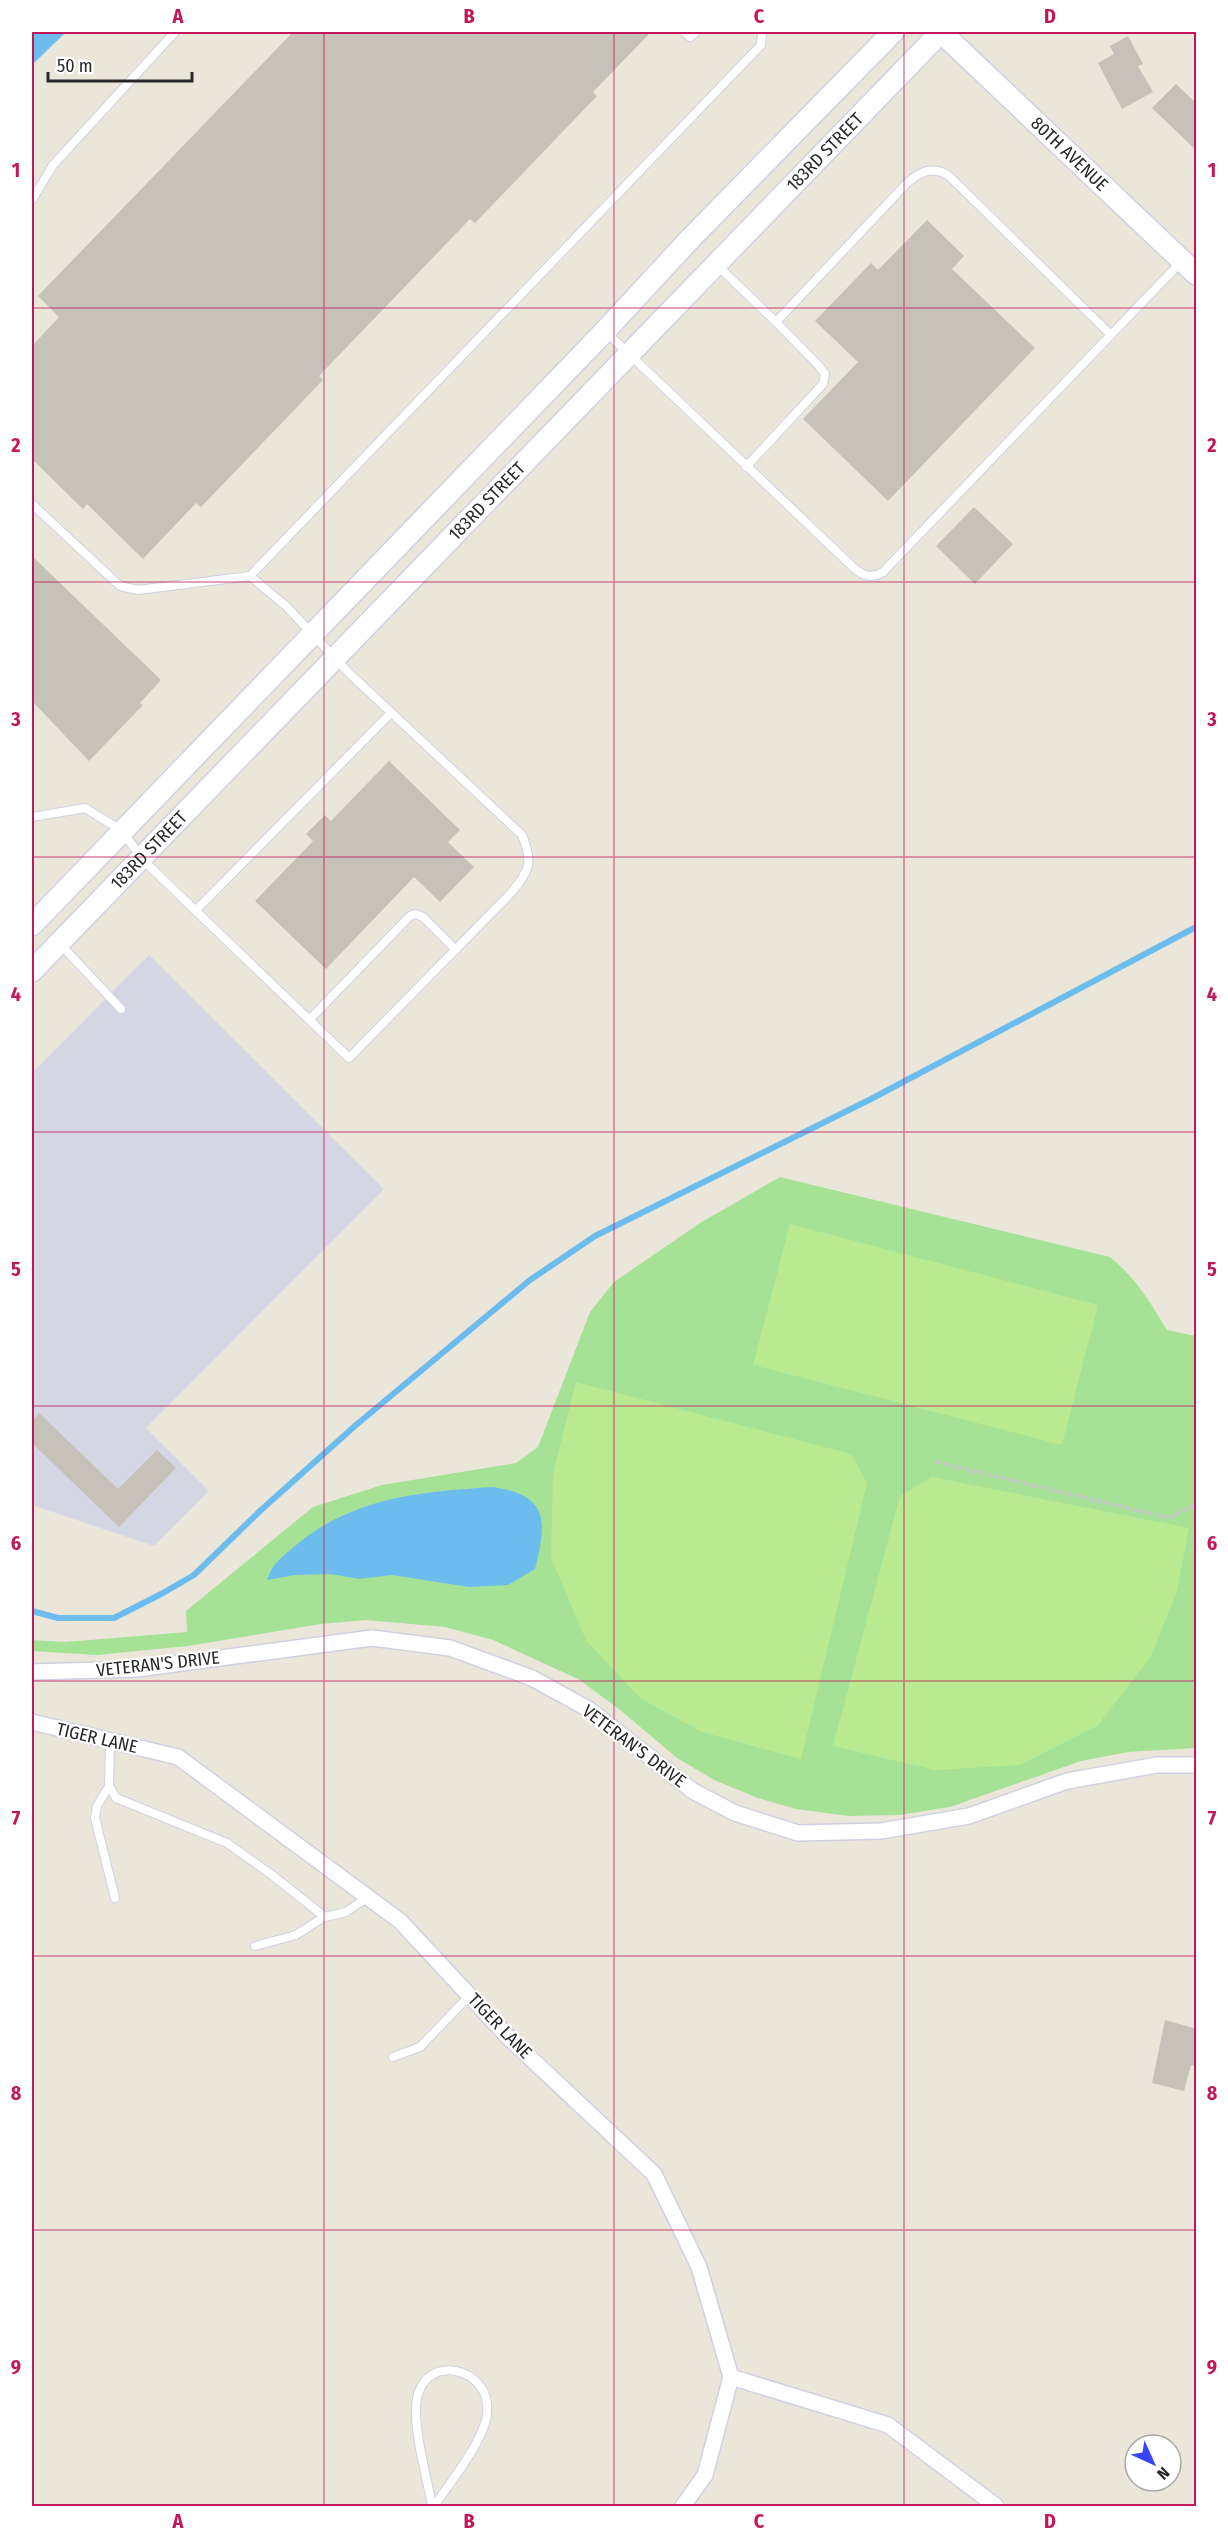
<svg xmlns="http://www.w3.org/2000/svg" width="1228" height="2538" viewBox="0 0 1228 2538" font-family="'Fira Sans Condensed',sans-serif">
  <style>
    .airport { fill: #d5d6e4 }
    .green { fill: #a6e296 }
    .pitch { fill: #b9ea91 }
    .water { fill: #6cbcee }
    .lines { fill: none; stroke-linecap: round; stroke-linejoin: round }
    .stream { stroke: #6cbcee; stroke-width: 6 }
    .building { fill: #c6c2ba }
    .lane-casing { stroke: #cfd0e2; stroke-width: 10 }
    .street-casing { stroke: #cfd0e2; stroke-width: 18 }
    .secondary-casing { stroke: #cfd0e2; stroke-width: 24 }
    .path { stroke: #c7c7c7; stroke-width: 4; stroke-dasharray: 4.5 3; stroke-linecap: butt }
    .lane { stroke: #fff; stroke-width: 8 }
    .street { stroke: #fff; stroke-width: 15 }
    .secondary { stroke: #fff; stroke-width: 21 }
    .grid { fill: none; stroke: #c2185b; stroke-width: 1.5; stroke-opacity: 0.55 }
    .labels { text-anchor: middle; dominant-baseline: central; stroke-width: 4.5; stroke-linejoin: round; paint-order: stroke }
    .street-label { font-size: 18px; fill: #282828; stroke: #fff }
    .neatline { fill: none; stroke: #c2185b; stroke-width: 2 }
    .grid-label { font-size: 20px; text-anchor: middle; font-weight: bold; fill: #c2185b }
  </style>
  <rect width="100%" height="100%" fill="#ebe6da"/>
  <!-- airport -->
  <path class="airport" d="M149 955 384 1189 146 1428 209 1491 154 1546 32 1505V1073Z"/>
  <!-- green -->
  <path class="green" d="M780 1177 1110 1257C1136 1278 1150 1302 1167 1330L1196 1336V1748L1128 1752 1081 1761 950 1807 899 1815 849 1816 796 1809 758 1798 714 1780 677 1758 619 1709 578 1679 493 1640 445 1627 366 1620 321 1624 188 1646 97 1655 32 1651V1640L65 1642 187 1632 186 1611 313 1507 382 1485 516 1463 538 1447 590 1312 614 1282 700 1223Z"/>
  <!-- pitch -->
  <path class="pitch" d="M790 1224 1098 1305 1062 1445 753 1365Z
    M576 1382 851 1454 867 1483 801 1759 702 1732 640 1698 586 1640 551 1558 553 1474Z
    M932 1477 1189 1528 1177 1591 1150 1658 1097 1726 1020 1765 935 1770 833 1746 900 1496Z"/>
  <!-- water -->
  <path class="water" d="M32 32H66L32 65Z
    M492 1487C549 1495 547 1521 535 1569L508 1585 469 1587 392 1575 359 1579 331 1574 295 1575 267 1580C272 1564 282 1557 295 1546 353 1497 420 1492 492 1487Z"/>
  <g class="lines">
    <!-- stream -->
    <path class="stream" d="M32 1611 58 1618H114L163 1593 194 1575 261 1510 356 1425 530 1280 595 1236 871 1099 1196 927"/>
  </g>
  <!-- building -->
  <path class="building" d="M293 32H651L593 92 597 96 475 223 470 219 319 376 323 380 201 507 196 503 143 559 87 504 83 509 32 459V346L59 317 38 296Z
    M1128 36 1143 64 1138 66 1153 92 1122 109 1098 63 1114 54 1110 46Z
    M1176 84 1197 104V151L1152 108Z
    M927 220 964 256 952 269 1035 348 888 501 803 419 858 362 815 321 871 263 878 270Z
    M974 507 1013 544 975 584 936 546Z
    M32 556 161 680 140 703 143 705 89 761 32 701Z
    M389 761 460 830 448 842 474 867 440 902 414 877 326 969 255 901 313 841 306 834 325 815 331 821Z
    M39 1413 118 1489 157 1450 176 1468 119 1527 32 1443V1421Z
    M1165 2020 1197 2029V2066L1191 2065 1184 2091 1152 2083Z"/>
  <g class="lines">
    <!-- lane casing -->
    <g class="lane-casing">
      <path id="lane" d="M684 32 690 37 696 32
        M32 200 53 165 175 32
        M717 265 776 322 907 183C921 171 932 166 948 175L1111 335
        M607 333 854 568C864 577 872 578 883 572L1181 262
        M746 467 823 384 825 374 819 366 776 322
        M32 504 120 586 138 590 250 576 286 606 349 673 522 835C534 864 529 870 511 893L349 1058 145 862 121 830 85 808 32 817
        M250 576 761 45 762 32
        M196 910 391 713
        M60 944 121 1009
        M310 1019 410 916 415 914 423 917 456 950
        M110 1741 109 1786 116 1798 227 1843 272 1875 325 1917 346 1912 368 1897
        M109 1786 97 1806 95 1818 115 1898
        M255 1946 296 1935 324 1917
        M393 2057 420 2047 470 1995
        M432 2506C427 2477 416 2441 416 2412 415 2346 499 2366 486 2420 479 2447 450 2483 434 2506"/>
    </g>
    <!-- street casing -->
    <g class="street-casing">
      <path id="street" d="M32 1672 137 1669 372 1638 450 1648 532 1678 590 1710 693 1791 735 1813 798 1833 881 1831 969 1816 1067 1781 1157 1765H1196
        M32 1722 178 1757 400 1921 509 2038 654 2174 699 2267 731 2377 705 2475 683 2506
        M731 2377 888 2425 996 2506"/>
    </g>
    <!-- secondary casing -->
    <g class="secondary-casing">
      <g id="secondary">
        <path d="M32 925 605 331 690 239 893 32"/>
        <path id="s1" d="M32 971 941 32 1196 274"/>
      </g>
    </g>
    <!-- path -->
    <path class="path" d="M936 1462 1169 1518 1196 1504"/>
    <!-- lane -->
    <use href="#lane" class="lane"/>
    <!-- street -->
    <use href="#street" class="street"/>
    <!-- secondary -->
    <use href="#secondary" class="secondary"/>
  </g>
  <!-- grid -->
  <path class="grid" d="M324 32V2506M614 32V2506M904 32V2506M32 308H1196M32 582H1196M32 857H1196M32 1132H1196M32 1406H1196M32 1681H1196M32 1956H1196M32 2230H1196"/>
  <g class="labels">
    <!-- street labels -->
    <g class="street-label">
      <text stroke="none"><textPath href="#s1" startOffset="1140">183RD STREET</textPath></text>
      <text stroke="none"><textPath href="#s1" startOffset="1484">80TH AVENUE</textPath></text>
      <text stroke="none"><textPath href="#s1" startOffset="654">183RD STREET</textPath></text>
      <text stroke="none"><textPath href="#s1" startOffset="168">183RD STREET</textPath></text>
      <text transform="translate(158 1664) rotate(-6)">VETERAN'S DRIVE</text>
      <text transform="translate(97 1738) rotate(13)">TIGER LANE</text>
      <text transform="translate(634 1746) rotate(37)">VETERAN'S DRIVE</text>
      <text transform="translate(500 2026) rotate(46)">TIGER LANE</text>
    </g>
  </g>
  <!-- border -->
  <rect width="1228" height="2538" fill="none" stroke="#ffffff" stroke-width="66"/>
  <!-- north arrow -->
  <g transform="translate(1153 2463) rotate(135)"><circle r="28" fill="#ffffff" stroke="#a9a9a9" stroke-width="1.5"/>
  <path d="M0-4.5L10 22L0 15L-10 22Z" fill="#3845fa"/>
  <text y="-9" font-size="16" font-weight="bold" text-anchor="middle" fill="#282828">N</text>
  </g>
  <!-- scale -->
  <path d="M48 72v9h144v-9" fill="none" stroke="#282828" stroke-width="3"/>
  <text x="57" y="72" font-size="18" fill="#282828" stroke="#ffffff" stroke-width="4.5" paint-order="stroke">50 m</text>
  <rect x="33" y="33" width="1162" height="2472" class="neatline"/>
  <g class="grid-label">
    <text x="178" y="23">A</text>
    <text x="469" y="23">B</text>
    <text x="759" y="23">C</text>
    <text x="1050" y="23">D</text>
    <text x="16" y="177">1</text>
    <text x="1212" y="177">1</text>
    <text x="16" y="452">2</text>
    <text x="1212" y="452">2</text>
    <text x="16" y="726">3</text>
    <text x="1212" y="726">3</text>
    <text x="16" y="1001">4</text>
    <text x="1212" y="1001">4</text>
    <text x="16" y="1276">5</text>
    <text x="1212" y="1276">5</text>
    <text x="16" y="1550">6</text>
    <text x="1212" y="1550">6</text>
    <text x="16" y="1825">7</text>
    <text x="1212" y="1825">7</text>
    <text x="16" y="2100">8</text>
    <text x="1212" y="2100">8</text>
    <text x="16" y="2374">9</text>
    <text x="1212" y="2374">9</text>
    <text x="178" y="2528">A</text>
    <text x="469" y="2528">B</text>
    <text x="759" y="2528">C</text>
    <text x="1050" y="2528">D</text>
  </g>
</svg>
